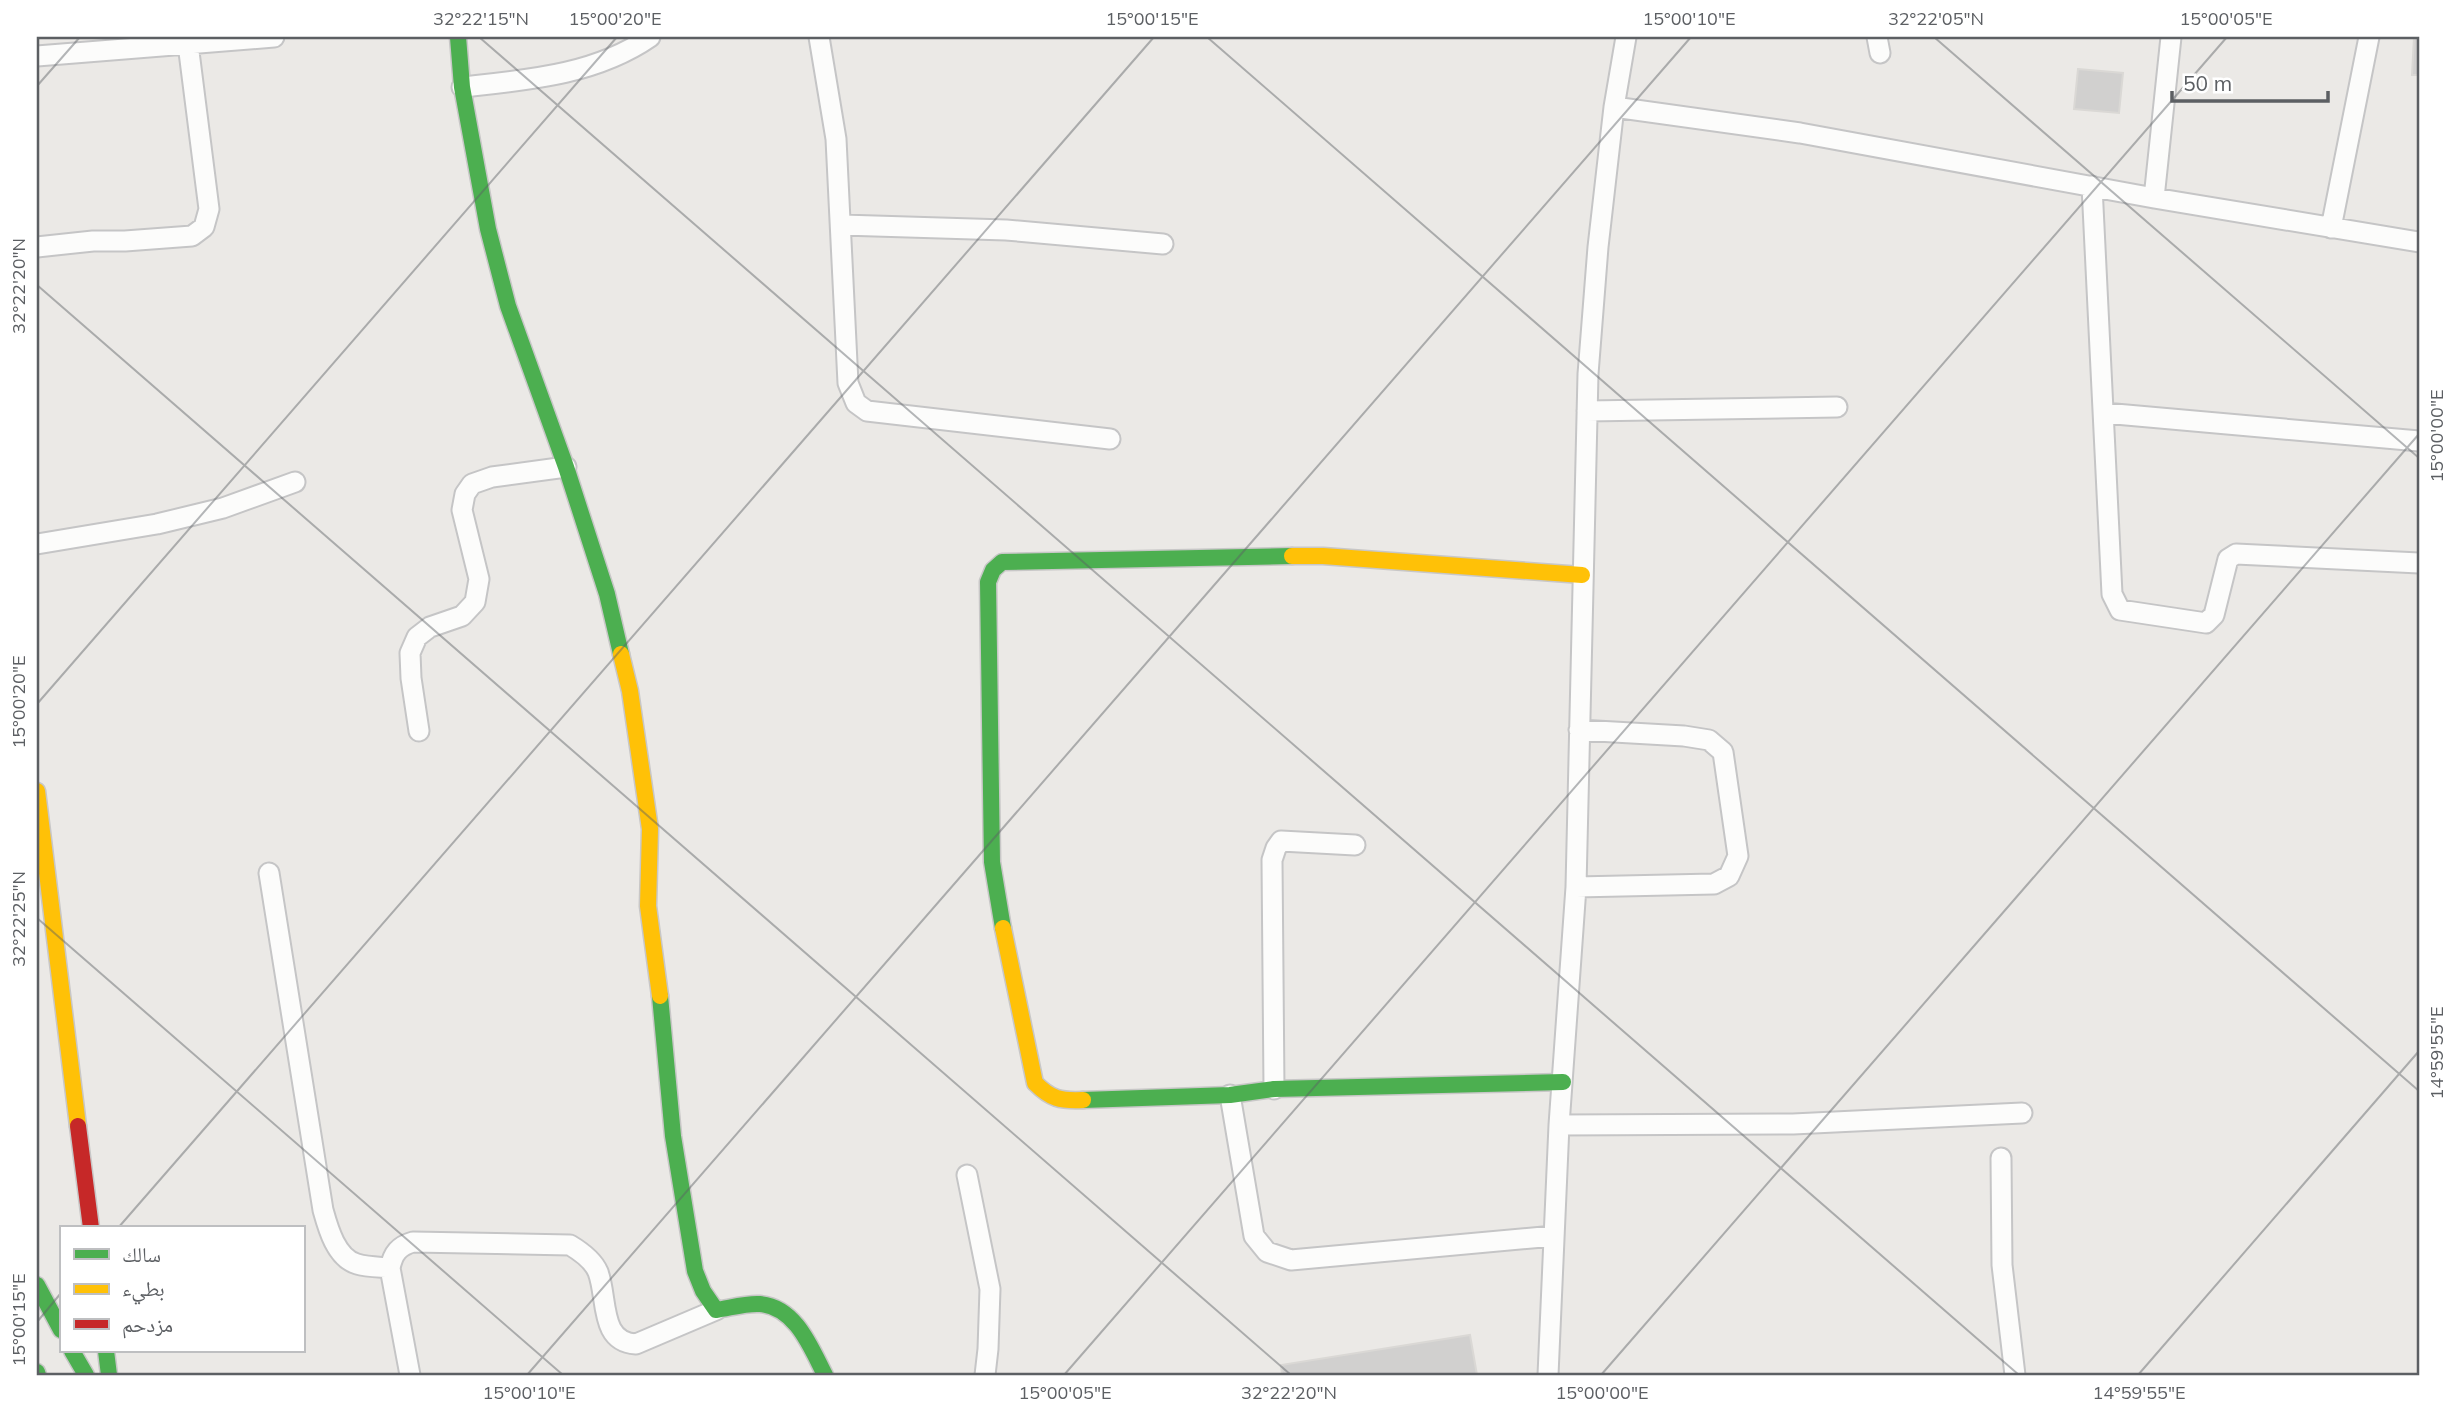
<svg xmlns="http://www.w3.org/2000/svg" width="2456" height="1412" viewBox="0 0 2456 1412" font-family="Mulish,'Noto Naskh Arabic',sans-serif">
  <style>
    .building { fill: #d1d0cf; stroke: #dad8d5; stroke-width: 2 }
    .lines { fill: none; stroke-linecap: round; stroke-linejoin: round }
    .street-casing { stroke: #c5c5c6; stroke-width: 23 }
    .fast-casing { stroke: #c8c7c7; stroke-width: 19 }
    .slow-casing { stroke: #c8c7c7; stroke-width: 19 }
    .jam-casing { stroke: #c8c7c7; stroke-width: 19 }
    .street { stroke: #fcfcfb; stroke-width: 19 }
    .fast { stroke: #4caf50; stroke-width: 16 }
    .slow { stroke: #ffc107; stroke-width: 16 }
    .jam { stroke: #c62828; stroke-width: 16 }
    .ticks { fill: none; stroke: #5c5f63; stroke-width: 2; stroke-opacity: 0.45 }
    .neatline { fill: none; stroke: #5c5f63; stroke-width: 2.5 }
    .ticks-label { font-size: 18px; text-anchor: middle; fill: #5c5f63 }
  </style>
  <rect width="100%" height="100%" fill="#ebe9e6"/>
  <!-- building -->
  <path class="building" d="M2414 37H2419V75H2412Z
    M2078 69 2123 73 2119 113 2074 109Z
    M1470 1335 1477 1375H1282L1281 1365Z"/>
  <g class="lines">
    <!-- street casing -->
    <g class="street-casing">
      <path id="street" d="M819 37 836 139 848 383 856 403 867 411 1110 439
        M1877 37 1880 53
        M37 56 274 37
        M462 87C527 80 595 75 650 37
        M1614 107 1800 133 2154 198 2419 242
        M2092 186 2112 594 2120 610 2206 623 2214 615 2228 559 2236 554 2419 563
        M2154 198 2171 37
        M842 225 1006 230 1163 244
        M2331 228 2369 37
        M37 247 93 241H125L192 236 204 227 209 209 188 44
        M1587 411 1837 407
        M2104 413 2419 441
        M37 544 157 524 223 508 295 482
        M419 731 411 678 410 653 417 637 430 627 462 616 475 602 479 579 462 510 465 494 472 484 492 477 566 467
        M269 873 323 1210C328 1228 336 1258 357 1264 367 1267 379 1267 390 1268
        M1576 887 1714 884 1729 876 1738 856 1723 752 1709 740 1684 736 1579 730
        M1274 1089 1272 860 1276 848 1281 841 1355 845
        M1230 1095 1254 1236 1267 1252 1291 1260 1554 1236
        M1559 1125 1793 1124 2022 1113
        M2001 1158 2002 1265 2015 1375
        M967 1175 990 1289 988 1349 985 1375
        M410 1375 390 1268C393 1253 399 1246 413 1242L570 1245C580 1251 593 1260 598 1272 608 1298 599 1342 636 1344L716 1310
        M1548 1375 1559 1125 1576 887 1588 374 1598 247 1614 107 1626 37"/>
    </g>
    <!-- fast casing -->
    <g class="fast-casing">
      <path id="fast" d="M458 37 462 87 488 229 508 306 566 467 607 594 621 654
        M1003 928 992 862 988 582 993 570 1002 562 1292 556
        M660 996 673 1136 695 1271 703 1291 716 1310C730 1308 746 1303 760 1304 796 1307 811 1348 825 1375
        M1083 1100 1230 1095 1274 1089 1563 1082
        M37 1285 61 1330
        M72 1351 86 1375
        M106 1351 109 1375
        M37 1372 38 1375"/>
    </g>
    <!-- slow casing -->
    <g class="slow-casing">
      <path id="slow" d="M1292 556H1323L1582 575
        M621 654 630 691 650 829 648 906 660 996
        M37 791 78 1126
        M1003 928 1035 1083C1051 1099 1060 1101 1083 1100"/>
    </g>
    <!-- jam casing -->
    <g class="jam-casing">
      <path id="jam" d="M78 1126 91 1228"/>
    </g>
    <!-- street -->
    <use href="#street" class="street"/>
    <!-- fast -->
    <use href="#fast" class="fast"/>
    <!-- slow -->
    <use href="#slow" class="slow"/>
    <!-- jam -->
    <use href="#jam" class="jam"/>
  </g>
  <!-- ticks -->
  <path class="ticks" d="M479 37 2019 1375M1207 37 2419 1091M1934 37 2419 458M37 86 80 37M37 285 1291 1375M37 704 617 37M37 918 563 1375M118 1228 1154 37M37 1322 61 1293M527 1375 1691 37M1064 1375 2227 37M1601 1375 2419 434M2138 1375 2419 1051"/>
  <!-- border -->
  <rect width="2456" height="1412" fill="none" stroke="#ffffff" stroke-width="77"/>
  <!-- legend -->
  <rect x="60" y="1226" width="245" height="126" fill="#ffffff" stroke="#bebfc1" stroke-width="2"/>
  <rect x="74" y="1249" width="35" height="10" fill="#4caf50" stroke="#bebfc1" stroke-width="2"/>
  <text x="122" y="1262" font-size="21" fill="#5c5f63">سالك</text>
  <rect x="74" y="1284" width="35" height="10" fill="#ffc107" stroke="#bebfc1" stroke-width="2"/>
  <text x="122" y="1296" font-size="21" fill="#5c5f63">بطيء</text>
  <rect x="74" y="1319" width="35" height="10" fill="#c62828" stroke="#bebfc1" stroke-width="2"/>
  <text x="122" y="1332" font-size="21" fill="#5c5f63">مزدحم</text>
  <!-- scale -->
  <path d="M2172 91v10h156v-10" fill="none" stroke="#5c5f63" stroke-width="3.5"/>
  <text x="2183" y="91" font-size="21" fill="#5c5f63" stroke="#ffffff" stroke-width="5" paint-order="stroke">50 m</text>
  <rect x="38" y="38" width="2380" height="1336" class="neatline"/>
  <g class="ticks-label">
    <text x="481" y="25">32°22'15"N</text>
    <text x="615" y="25">15°00'20"E</text>
    <text x="1152" y="25">15°00'15"E</text>
    <text x="1689" y="25">15°00'10"E</text>
    <text x="1936" y="25">32°22'05"N</text>
    <text x="2226" y="25">15°00'05"E</text>
    <text transform="translate(19 286) rotate(-90)" y="6">32°22'20"N</text>
    <text transform="translate(2437 436) rotate(-90)" y="6">15°00'00"E</text>
    <text transform="translate(19 702) rotate(-90)" y="6">15°00'20"E</text>
    <text transform="translate(19 919) rotate(-90)" y="6">32°22'25"N</text>
    <text transform="translate(2437 1053) rotate(-90)" y="6">14°59'55"E</text>
    <text transform="translate(19 1320) rotate(-90)" y="6">15°00'15"E</text>
    <text x="529" y="1399">15°00'10"E</text>
    <text x="1065" y="1399">15°00'05"E</text>
    <text x="1289" y="1399">32°22'20"N</text>
    <text x="1602" y="1399">15°00'00"E</text>
    <text x="2139" y="1399">14°59'55"E</text>
  </g>
</svg>
